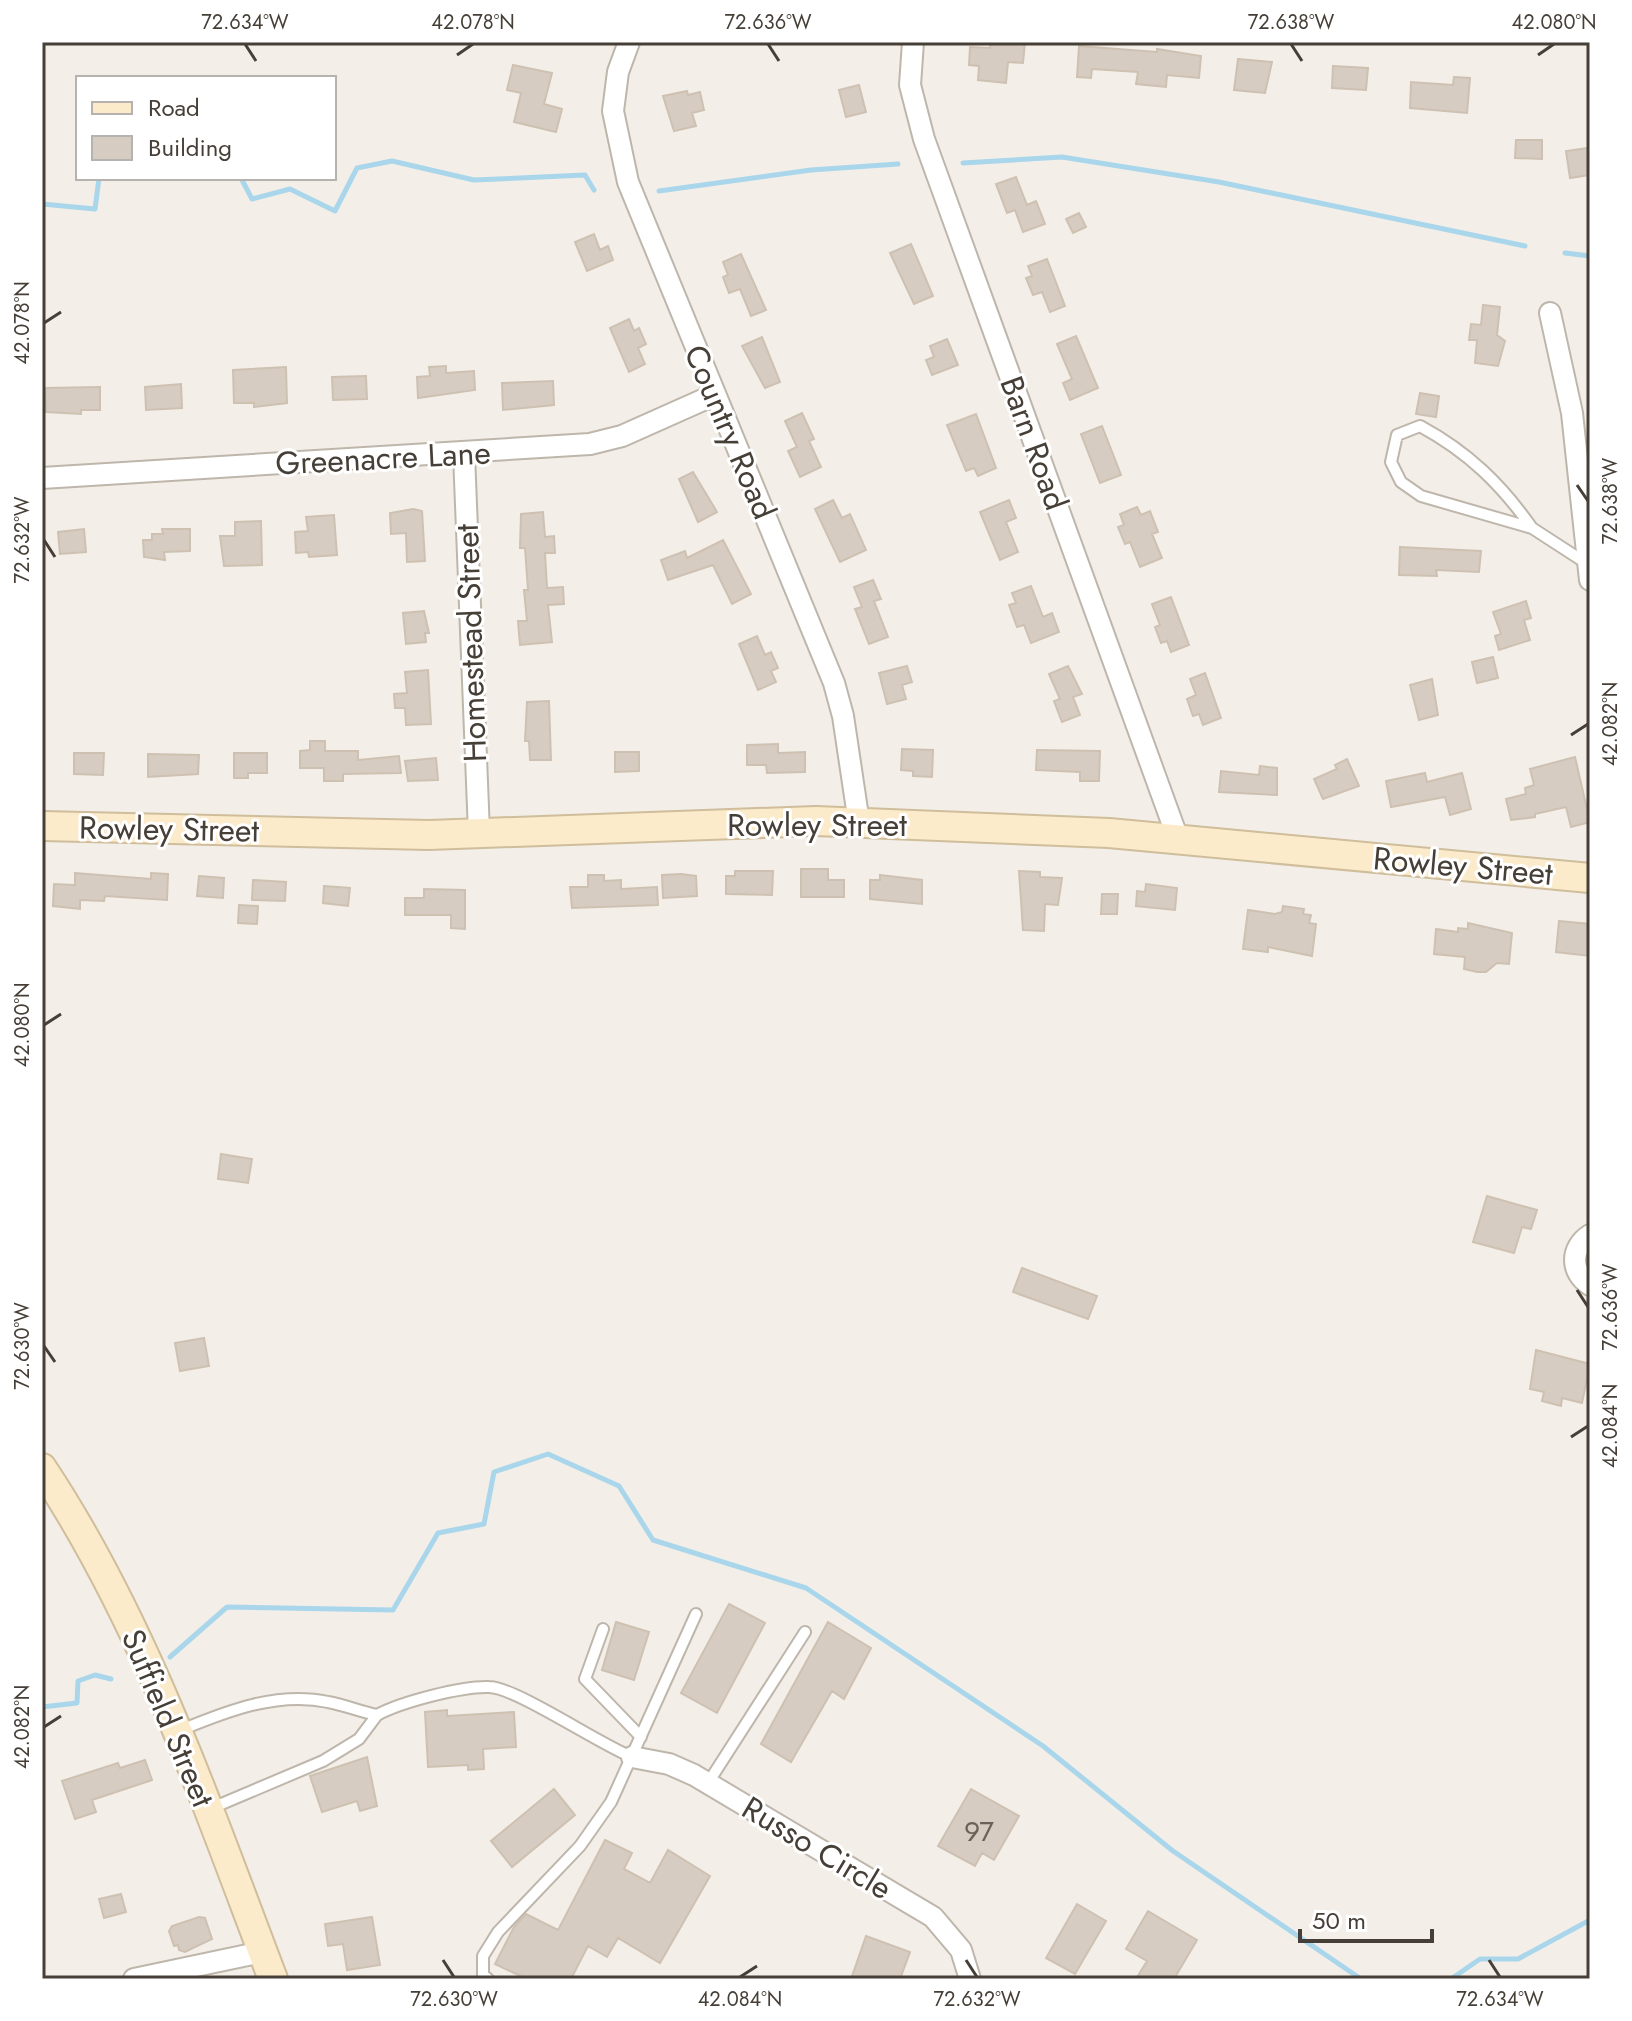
<svg xmlns="http://www.w3.org/2000/svg" width="1632" height="2021" viewBox="0 0 1632 2021" font-family="Jost,sans-serif">
  <style>
    .lines { fill: none; stroke-linecap: round; stroke-linejoin: round }
    .stream { stroke: #a9d6eb; stroke-width: 5 }
    .building { fill: #d7ccc1; stroke: #cec1b2; stroke-width: 2 }
    .lane-casing { stroke: #beb6ab; stroke-width: 14 }
    .street-casing { stroke: #beb6ab; stroke-width: 24 }
    .secondary-casing { stroke: #cfbd9b; stroke-width: 32 }
    .lane { stroke: #fff; stroke-width: 10 }
    .street { stroke: #fff; stroke-width: 20 }
    .secondary { stroke: #fbebca; stroke-width: 28 }
    .ticks { fill: none; stroke: #463f37; stroke-width: 3 }
    .labels { text-anchor: middle; dominant-baseline: central; stroke-width: 6; stroke-linejoin: round; paint-order: stroke }
    .number-label { font-size: 28px; fill: #6a625a }
    .street-label { font-size: 32px; fill: #463f37; stroke: #fff }
    .neatline { fill: none; stroke: #463f37; stroke-width: 3 }
    .ticks-label { font-size: 20px; text-anchor: middle; fill: #463f37 }
  </style>
  <rect width="100%" height="100%" fill="#f3efe8"/>
  <g class="lines">
    <!-- stream -->
    <path class="stream" d="M963 163 1062 157 1219 182 1525 246
      M241 178 252 199 290 189 335 211 357 168 392 161 474 180 585 175 594 190
      M659 191 811 170 898 164
      M42 204 95 209 99 178
      M1565 253 1590 256
      M170 1657 227 1607 393 1610 438 1533 484 1524 494 1472 548 1454 619 1486 653 1540 806 1588 1043 1746 1173 1851 1361 1979
      M42 1707 77 1703 78 1681 95 1675 111 1679
      M1451 1979 1480 1959H1518L1590 1920"/>
  </g>
  <!-- building -->
  <path class="building" d="M990 42H1025L1023 63 1008 62 1006 83 978 80 979 66 969 65 970 47 990 48Z
    M1079 46 1157 52V49L1201 56 1199 78 1167 75 1166 87 1136 84 1138 72 1092 69 1091 78 1077 77Z
    M1238 59 1272 62 1265 93 1234 90Z
    M513 65 552 73 544 104 562 109 556 132 514 122 521 93 507 90Z
    M1333 66 1368 68 1366 90 1332 88Z
    M1454 77 1470 78 1467 113 1410 108 1411 82 1453 85Z
    M859 85 866 112 846 117 839 90Z
    M687 91 688 95 700 92 704 110 692 113 696 126 674 131 663 96Z
    M1516 140H1542V159L1515 158Z
    M1588 148 1590 175 1570 178 1566 151Z
    M1016 177 1027 205 1036 201 1045 224 1023 232 1015 210 1007 213 996 184Z
    M1079 213 1086 227 1073 233 1066 219Z
    M594 234 600 250 608 246 613 260 587 271 575 242Z
    M911 244 933 296 914 304 890 253Z
    M741 254 766 310 751 316 740 289 729 293 723 277 728 275 723 262Z
    M1047 259 1065 306 1050 312 1042 292 1033 295 1026 278 1032 276 1028 266Z
    M1483 305 1500 307 1497 335 1505 341 1498 366 1475 363 1477 340H1469L1471 324 1481 325Z
    M629 319 634 331 639 328 646 344 638 348 645 364 629 372 610 328Z
    M1076 336 1098 388 1070 400 1063 383 1072 379 1057 344Z
    M762 337 780 382 765 388 742 346Z
    M947 339 958 365 932 375 926 360 934 357 930 346Z
    M446 366V373L474 371 475 390 418 398 417 377 430 376 429 367Z
    M286 367 287 403 254 407V403H234L233 370Z
    M366 376 367 399 333 400 332 377Z
    M553 381 554 405 503 410 502 383Z
    M181 384 182 408 146 410 145 387Z
    M100 387V410H81V414L46 412 45 388Z
    M1420 393 1439 396 1436 417 1416 414Z
    M802 413 814 439 809 441 821 467 800 477 788 451 797 447 785 421Z
    M976 414 996 468 978 476 974 468 966 471 947 425Z
    M1102 426 1121 475 1100 483 1081 434Z
    M693 472 717 512 698 522 679 479Z
    M833 500 842 518 850 514 866 550 840 562 815 509Z
    M1009 500 1016 518 1006 522 1018 552 1000 560 980 512Z
    M1137 507 1141 515 1150 511 1158 532 1152 534 1162 558 1140 567 1130 542 1125 544 1118 527 1124 525 1120 514Z
    M413 509 422 511 425 561 407 562 406 533 391 534 390 513Z
    M543 512 545 537 554 536 555 553H545L547 588 563 587 564 604 548 605 552 642 520 645 518 621H527L524 590H528L525 548H520L521 514Z
    M334 515 337 555 309 557 308 552 296 553 295 532 308 531 306 517Z
    M261 521 262 565 224 566 220 536H235V522Z
    M84 529 86 552 60 554 58 532Z
    M162 529H190V551L164 552 165 560 144 557 143 540H152V534H163Z
    M723 540 751 594 732 604 713 565 668 580 661 560 685 551 687 558Z
    M1400 547 1481 551 1479 572 1436 570 1437 576 1399 575Z
    M873 580 881 599 874 601 888 637 869 644 855 609 862 607 854 587Z
    M1031 586 1043 617 1052 613 1059 632 1031 643 1024 625 1017 627 1009 605 1016 603 1012 593Z
    M1171 597 1189 645 1171 652 1167 641 1161 643 1155 627 1160 625 1152 604Z
    M1526 601 1531 618 1524 620 1530 640 1499 650 1495 636 1501 634 1493 612Z
    M424 611 429 633H425L426 642 406 644 403 613Z
    M757 636 765 655 771 652 778 668 771 671 776 682 758 690 739 644Z
    M1493 657 1498 678 1477 683 1472 662Z
    M907 666 912 682 902 685 906 699 887 704 879 673Z
    M1068 666 1082 694 1073 697 1080 715 1062 722 1054 701 1060 699 1049 674Z
    M428 670 431 724 406 725 405 708H395L394 694 407 693 405 672Z
    M1205 673 1221 718 1203 725 1199 714 1193 716 1187 699 1196 695 1190 679Z
    M1432 679 1438 715 1419 720 1410 685Z
    M549 701 551 760H530L529 741H525L527 702Z
    M310 741H325V751H358V760L399 756 401 773 343 774V781H324V768H300V751L310 750Z
    M778 744V753L805 752V772L767 773 766 765H747V745Z
    M902 749 933 750 932 777 913 776V771L901 770Z
    M1037 750 1100 751 1099 781H1080V772L1036 770Z
    M615 752H639V771L615 772Z
    M74 753H104L103 775 74 774Z
    M234 753H267V773H248V778H234Z
    M148 754 199 755 198 774 148 777Z
    M1575 757 1590 822 1571 827 1566 807 1535 814V817L1511 820 1506 799 1526 794 1525 788 1534 785 1530 769Z
    M436 758 438 780 408 781 405 761Z
    M1347 759 1359 786 1323 799 1314 779 1337 769 1335 765Z
    M1260 766 1277 768V795L1219 792 1221 771 1259 775Z
    M1425 773 1427 782 1462 773 1471 809 1450 815 1445 797 1391 807 1386 781Z
    M801 869H828V880H844V897H801Z
    M735 871H773L772 895 726 894V876H735Z
    M1019 871 1040 872V877L1062 878 1058 905 1045 904 1044 931 1023 930Z
    M75 873 151 879V873L168 874 167 900 105 896 104 901 80 900V909L53 906 54 884 75 885Z
    M681 874 696 876 697 896 663 898 662 875Z
    M588 875H604V881L621 880V889L657 887 658 905 572 908 570 887H588Z
    M880 875 922 880V904L870 899V880H880Z
    M199 876 224 878 223 898 197 896Z
    M253 880 286 882 285 901 252 900Z
    M1146 884 1177 888 1175 910 1136 906 1137 891 1145 892Z
    M324 886 350 888 348 906 323 903Z
    M424 889 465 890V929L451 928V915H405V898H424Z
    M1102 894H1118L1117 914H1101Z
    M239 905 258 906 257 924 238 923Z
    M1283 906 1304 909 1303 914 1311 915 1309 923 1316 924 1312 956 1268 947V952L1243 949 1248 910 1275 914 1282 912Z
    M1559 921 1590 924V956L1556 952Z
    M1468 923 1512 933 1509 964 1497 963 1486 972H1477L1464 969 1465 957 1434 954 1436 929 1458 932V928L1468 929Z
    M221 1154 252 1159 248 1183 218 1179Z
    M1487 1196 1537 1210 1531 1229 1522 1227 1514 1253 1473 1242Z
    M1022 1268 1097 1296 1088 1319 1013 1292Z
    M204 1338 209 1366 180 1371 175 1343Z
    M1536 1350 1590 1364 1582 1403 1562 1398 1561 1406 1542 1401 1544 1392 1530 1389Z
    M729 1604 765 1623 717 1713 681 1693Z
    M616 1622 649 1632 634 1680 602 1670Z
    M828 1622 871 1648 844 1699 832 1691 791 1762 761 1744Z
    M447 1710V1716L514 1712 516 1747 483 1749 484 1769 468 1770V1765L428 1767 425 1712Z
    M367 1757 377 1806 360 1811 357 1801 322 1812 310 1776Z
    M145 1760 152 1780 92 1800 96 1812 75 1819 62 1781 118 1763 120 1768Z
    M554 1789 575 1815 512 1867 491 1841Z
    M971 1789 1019 1816 994 1860 982 1853 975 1866 938 1846Z
    M605 1840 632 1853 624 1869 650 1883 668 1850 710 1876 660 1963 618 1938 607 1957 588 1946 571 1979H527L495 1964 514 1927 526 1914 558 1930Z
    M121 1894 126 1912 104 1918 99 1899Z
    M1077 1904 1106 1921 1075 1974 1046 1958Z
    M1148 1911 1197 1940 1174 1979H1136L1147 1961 1126 1949Z
    M199 1917 205 1918 212 1939 185 1952 179 1950 178 1945 174 1946 169 1931 172 1926Z
    M372 1917 380 1965 347 1970 343 1944 328 1946 325 1924Z
    M866 1936 910 1952 900 1979H851Z"/>
  <g class="lines">
    <!-- lane casing -->
    <g class="lane-casing">
      <path id="lane" d="M1532 528C1501 484 1468 452 1420 426L1397 435 1391 462 1401 482 1421 496 1532 528 1586 563
        M603 1629 585 1679 641 1737
        M181 1730C227 1711 278 1691 328 1702 345 1705 361 1712 377 1715 401 1702 462 1686 489 1687 515 1687 599 1744 632 1757
        M708 1783 805 1632
        M212 1808 323 1761 359 1739 377 1715
        M488 1979 483 1975V1956L498 1932 580 1846 611 1802 696 1614"/>
    </g>
    <!-- street casing -->
    <g class="street-casing">
      <path id="street" d="M629 42 618 72 613 111 628 182 834 683 843 716 859 823
        M913 42 910 85 924 139 1178 839
        M1550 313 1572 413 1590 580
        M464 454 479 833
        M42 478 590 444 622 436 714 395
        M1590 1235C1570 1248 1570 1272 1590 1285
        M632 1757 669 1764 694 1775 933 1917 961 1950 970 1979
        M134 1979 262 1952"/>
    </g>
    <!-- secondary casing -->
    <g class="secondary-casing">
      <path id="secondary" d="M42 826 429 835 816 821 1109 833 1590 878
        M42 1468C145 1623 207 1806 273 1979"/>
    </g>
    <!-- lane -->
    <use href="#lane" class="lane"/>
    <!-- street -->
    <use href="#street" class="street"/>
    <!-- secondary -->
    <use href="#secondary" class="secondary"/>
  </g>
  <!-- ticks -->
  <path class="ticks" d="M245 44 256 61M768 44 779 61M1291 44 1302 61M457 55 473 44M1538 55 1554 44M44 323 61 312M1577 485 1588 501M44 540 55 557M1571 735 1588 724M44 1025 61 1014M1577 1290 1588 1307M44 1346 55 1362M1571 1437 1588 1426M44 1727 61 1716M443 1960 454 1977M966 1960 977 1977M1489 1960 1500 1977M740 1977 757 1966"/>
  <g class="labels">
    <!-- number labels -->
    <g class="number-label">
      <text x="979" y="1831">97</text>
    </g>
    <!-- street labels -->
    <g class="street-label">
      <text transform="translate(730 432) rotate(67)">Country Road</text>
      <text transform="translate(1034 443) rotate(70)">Barn Road</text>
      <text transform="translate(383 458) rotate(-3)">Greenacre Lane</text>
      <text transform="translate(471 643) rotate(-92)">Homestead Street</text>
      <text x="817" y="825">Rowley Street</text>
      <text transform="translate(169 829) rotate(1)">Rowley Street</text>
      <text transform="translate(1463 866) rotate(5)">Rowley Street</text>
      <text transform="translate(168 1718) rotate(67)">Suffield Street</text>
      <text transform="translate(817 1848) rotate(31)">Russo Circle</text>
    </g>
  </g>
  <!-- border -->
  <rect width="1632" height="2021" fill="none" stroke="#ffffff" stroke-width="88"/>
  <!-- legend -->
  <rect x="76" y="76" width="260" height="104" fill="#ffffff" stroke="#b5b2af" stroke-width="2"/>
  <rect x="92" y="102" width="40" height="12" fill="#fbebca" stroke="#b5b2af" stroke-width="2"/>
  <text x="148" y="116" font-size="24" fill="#463f37">Road</text>
  <rect x="92" y="136" width="40" height="24" fill="#d7ccc1" stroke="#b5b2af" stroke-width="2"/>
  <text x="148" y="156" font-size="24" fill="#463f37">Building</text>
  <!-- scale -->
  <path d="M1300 1929v12h132v-12" fill="none" stroke="#463f37" stroke-width="4"/>
  <text x="1312" y="1929" font-size="24" fill="#463f37" stroke="#ffffff" stroke-width="6" paint-order="stroke">50 m</text>
  <rect x="44" y="44" width="1544" height="1933" class="neatline"/>
  <g class="ticks-label">
    <text x="245" y="29">72.634°W</text>
    <text x="473" y="29">42.078°N</text>
    <text x="768" y="29">72.636°W</text>
    <text x="1291" y="29">72.638°W</text>
    <text x="1554" y="29">42.080°N</text>
    <text transform="translate(22 323) rotate(-90)" y="7">42.078°N</text>
    <text transform="translate(1610 501) rotate(-90)" y="7">72.638°W</text>
    <text transform="translate(22 540) rotate(-90)" y="7">72.632°W</text>
    <text transform="translate(1610 724) rotate(-90)" y="7">42.082°N</text>
    <text transform="translate(22 1025) rotate(-90)" y="7">42.080°N</text>
    <text transform="translate(1610 1307) rotate(-90)" y="7">72.636°W</text>
    <text transform="translate(22 1346) rotate(-90)" y="7">72.630°W</text>
    <text transform="translate(1610 1426) rotate(-90)" y="7">42.084°N</text>
    <text transform="translate(22 1727) rotate(-90)" y="7">42.082°N</text>
    <text x="454" y="2006">72.630°W</text>
    <text x="740" y="2006">42.084°N</text>
    <text x="977" y="2006">72.632°W</text>
    <text x="1500" y="2006">72.634°W</text>
  </g>
</svg>
